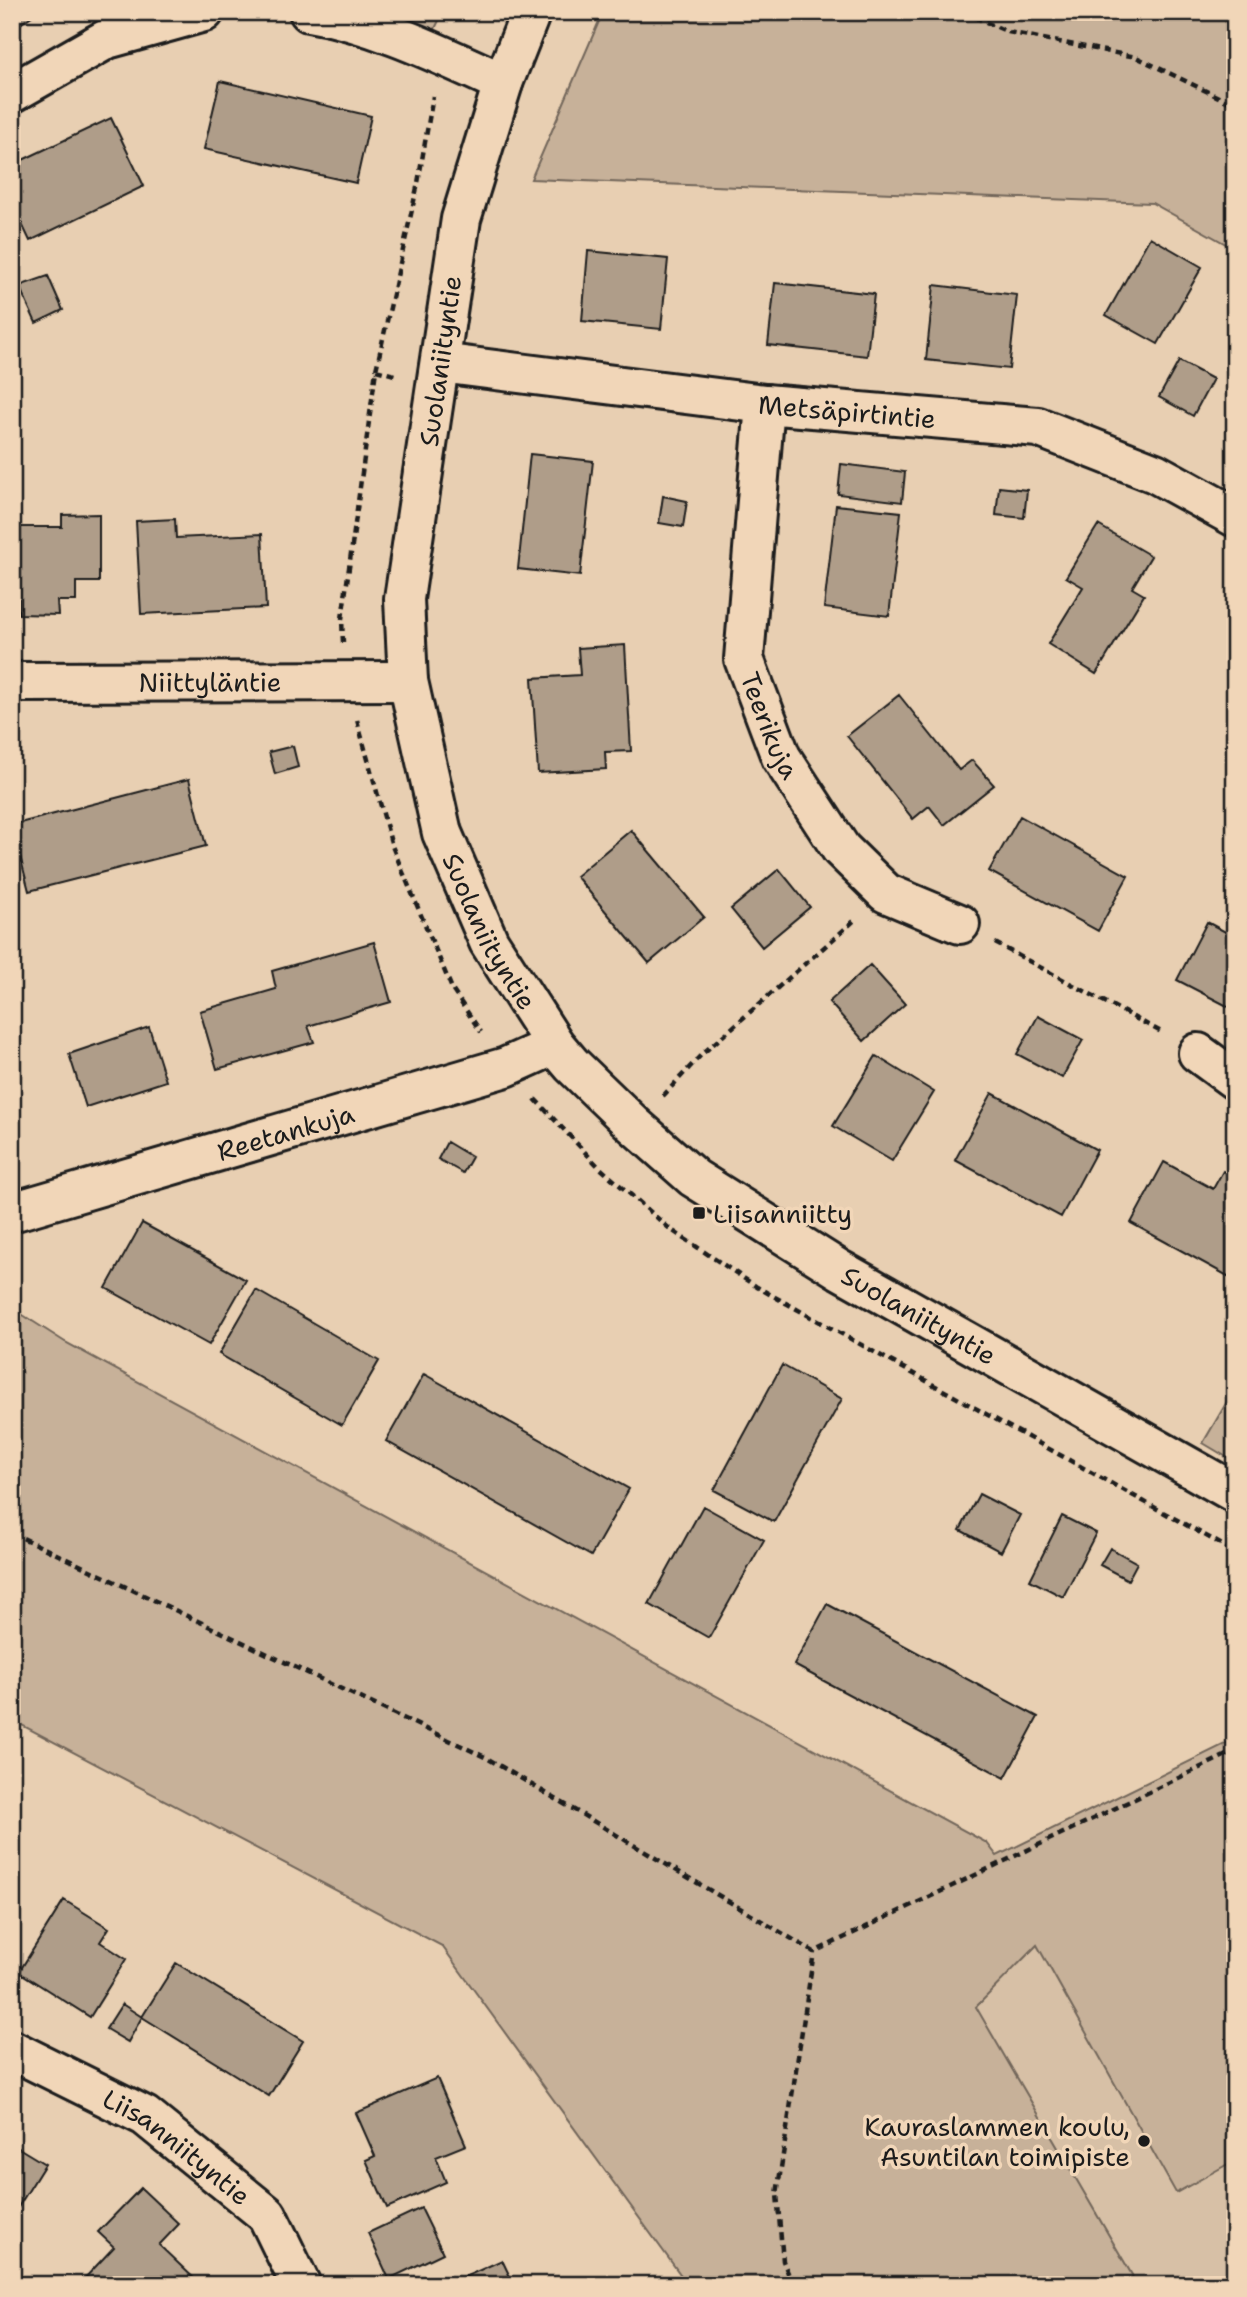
<svg xmlns="http://www.w3.org/2000/svg" width="1247" height="2297" viewBox="0 0 1247 2297" font-family="'Shantell Sans',sans-serif">
  <style>
    .built { fill: #d7c0a6 }
    .green { fill: #c7b199; stroke: #72665a; stroke-width: 2 }
    .building { fill: #af9d89; stroke: #1c1c1c; stroke-width: 2 }
    .lines { fill: none; stroke-linecap: round; stroke-linejoin: round }
    .street-casing { stroke: #1c1c1c; stroke-width: 44 }
    .secondary-casing { stroke: #1c1c1c; stroke-width: 44 }
    .path { stroke: #1c1c1c; stroke-width: 4.5; stroke-dasharray: 7 5; stroke-linecap: butt }
    .street { stroke: #f1d6b8; stroke-width: 38 }
    .secondary { stroke: #f1d6b8; stroke-width: 38 }
    .poi-dot { fill: #1c1c1c; stroke: #f1d6b8; stroke-width: 2.5 }
    .labels { text-anchor: middle; dominant-baseline: central; stroke-width: 7; stroke-linejoin: round; paint-order: stroke }
    .street-label { font-size: 26px; fill: #1c1c1c; stroke: #f1d6b8 }
    .poi-label { font-size: 26px; fill: #1c1c1c; stroke: #f1d6b8; text-anchor: start }
  </style>
  <rect width="100%" height="100%" fill="#e8cfb2"/>
  <filter id="ink" filterUnits="userSpaceOnUse"><feTurbulence type="fractalNoise" baseFrequency=".0143" numOctaves="2"/><feDisplacementMap in="SourceGraphic" scale="14" xChannelSelector="R" yChannelSelector="G"/><feConvolveMatrix kernelMatrix="1 2 1 2 8 2 1 2 1" color-interpolation-filters="sRGB"/></filter>
  <g filter="url(#ink)">
    <!-- built -->
    <path class="built" d="M1235 1835V2285H1135L1132 2275 976 2007 1037 1945Z"/>
    <!-- green -->
    <path class="green" d="M371 12H443L433 33Z
      M603 12H1235V249L1152 203 531 179Z
      M12 1308 65 1342 987 1843 997 1856 1235 1739V2160L1176 2193 1037 1945 976 2007 1132 2275 1135 2285H688L442 1946 12 1720Z
      M1235 1388V1462L1203 1443Z"/>
    <!-- building -->
    <path class="building" d="M12 12H37L12 30Z
      M220 81 371 116 356 183 204 149Z
      M111 118 144 186 30 241 12 203V165Z
      M1150 237 1202 267 1158 344 1106 315Z
      M588 251 668 259 661 329 582 321Z
      M48 276 63 310 36 323 19 286Z
      M775 283 874 294 867 356 768 345Z
      M934 285 1017 295 1009 369 926 360Z
      M1179 361 1213 379 1193 416 1159 397Z
      M530 454 593 461 580 576 518 569Z
      M841 464 905 472 902 502 838 494Z
      M999 487 1027 490 1024 518 996 515Z
      M663 496 687 501 683 527 659 523Z
      M836 505 901 512 889 616 824 608Z
      M99 514V582H76V601H57L58 615 19 614V599H12V527H62V515Z
      M175 519 176 538 262 534 266 608 141 614 136 521Z
      M1098 525 1151 556 1132 588 1144 595 1096 674 1048 644 1083 587 1066 577Z
      M625 645 631 751 605 752 606 769 538 773 532 678 580 675 578 648Z
      M899 695 959 770 972 760 994 785 944 825 929 806 913 819 847 736Z
      M293 746 298 767 275 774 269 752Z
      M189 779 206 846 29 891 12 825Z
      M1020 816 1128 876 1098 931 989 871Z
      M631 830 704 917 649 963 576 876Z
      M779 869 810 907 762 947 731 909Z
      M1207 922 1235 937V1010L1177 980Z
      M374 942 391 1002 308 1026 314 1042 217 1069 200 1011 276 989 272 971Z
      M870 965 905 1004 864 1041 829 1002Z
      M1038 1016 1083 1040 1062 1078 1017 1054Z
      M149 1027 166 1081 86 1107 69 1054Z
      M876 1056 934 1092 892 1161 833 1126Z
      M992 1093 1097 1150 1061 1217 955 1160Z
      M447 1142 472 1157 463 1173 438 1159Z
      M1164 1162 1213 1189 1223 1171 1235 1177V1280L1131 1223Z
      M142 1223 246 1280 209 1345 106 1288Z
      M256 1290 379 1361 342 1425 219 1354Z
      M782 1365 842 1399 774 1522 714 1490Z
      M424 1374 629 1489 591 1556 386 1441Z
      M979 1494 1020 1515 1001 1552 960 1530Z
      M703 1506 764 1540 709 1638 649 1604Z
      M1062 1516 1096 1533 1063 1597 1030 1580Z
      M1110 1548 1137 1563 1128 1580 1100 1565Z
      M827 1604 1038 1717 1005 1778 794 1665Z
      M64 1900 109 1928 100 1942 126 1959 90 2017 19 1972Z
      M176 1963 303 2041 269 2096 142 2017Z
      M122 2004 142 2017 128 2042 106 2029Z
      M437 2078 466 2145 436 2157 446 2182 387 2208 366 2160 375 2156 356 2113Z
      M12 2144 45 2164 12 2217Z
      M141 2188 179 2224 159 2245 201 2285H90L84 2279 114 2247 98 2232Z
      M421 2208 443 2253 389 2279 368 2233Z
      M502 2260 514 2285H447Z"/>
    <g class="lines">
      <!-- street casing -->
      <g class="street-casing">
        <g id="street">
          <path d="M309 12C377 23 441 55 503 83"/>
          <path d="M12 93 107 39 204 12"/>
          <path id="s1" d="M440 363 765 404 1038 427 1155 473 1235 517"/>
          <path id="s2" d="M765 404 744 659 781 757 841 849 886 893 960 924"/>
          <path id="s3" d="M12 682 408 681"/>
          <path d="M1198 1053 1235 1080"/>
          <path id="s4" d="M12 1212 506 1067 555 1045"/>
          <path id="s5" d="M12 2050 145 2116 267 2215 301 2285"/>
        </g>
      </g>
      <!-- secondary casing -->
      <g class="secondary-casing">
        <g id="secondary">
          <path id="s6" d="M531 12 503 83 461 219 404 599 408 681 442 833 489 942 555 1045 572 1065 634 1125 694 1178 840 1270 1235 1493"/>
        </g>
      </g>
      <!-- path -->
      <path class="path" d="M964 12 1008 32 1136 57 1235 105
        M376 370 398 376
        M343 643 342 619 376 370 418 183 433 96
        M357 720 392 846 453 991 481 1032
        M995 943 1163 1033
        M663 1096 701 1055 855 920
        M535 1099 599 1167 670 1229 757 1287 1235 1552
        M12 1533 485 1757 814 1952 1235 1751
        M793 2285 783 2261 777 2194 814 1952"/>
      <!-- street -->
      <use href="#street" class="street"/>
      <!-- secondary -->
      <use href="#secondary" class="secondary"/>
    </g>
  </g>
  <!-- markers -->
  <g class="poi-dot">
    <rect x="692" y="1206" width="14" height="14" rx="3.5"/>
    <circle cx="1144" cy="2141" r="7"/>
  </g>
  <g class="labels">
    <!-- street labels -->
    <g class="street-label">
      <text transform="translate(440 361) rotate(-82)">Suolaniityntie</text>
      <text stroke="none"><textPath href="#s1" startOffset="410">Metsäpirtintie</textPath></text>
      <text stroke="none"><textPath href="#s3" startOffset="198">Niittyläntie</textPath></text>
      <text stroke="none"><textPath href="#s2" startOffset="327">Teerikuja</textPath></text>
      <text stroke="none"><textPath href="#s6" startOffset="950">Suolaniityntie</textPath></text>
      <text stroke="none"><textPath href="#s4" startOffset="285">Reetankuja</textPath></text>
      <text stroke="none"><textPath href="#s6" startOffset="1538">Suolaniityntie</textPath></text>
      <text stroke="none"><textPath href="#s5" startOffset="192">Liisanniityntie</textPath></text>
    </g>
    <!-- poi labels -->
    <g class="poi-label">
      <text x="713" y="1213">Liisanniitty</text>
      <text x="1130" y="2126" text-anchor="end">Kauraslammen koulu,<tspan x="1130" dy="30">Asuntilan toimipiste</tspan></text>
    </g>
  </g>
  <!-- margin -->
  <rect width="1247" height="2297" fill="none" stroke="#f1d6b8" stroke-width="42"/>
  <rect x="21" y="21" width="1205" height="2255" fill="none" stroke="#1c1c1c" stroke-width="2.5" filter="url(#ink)"/>
</svg>
